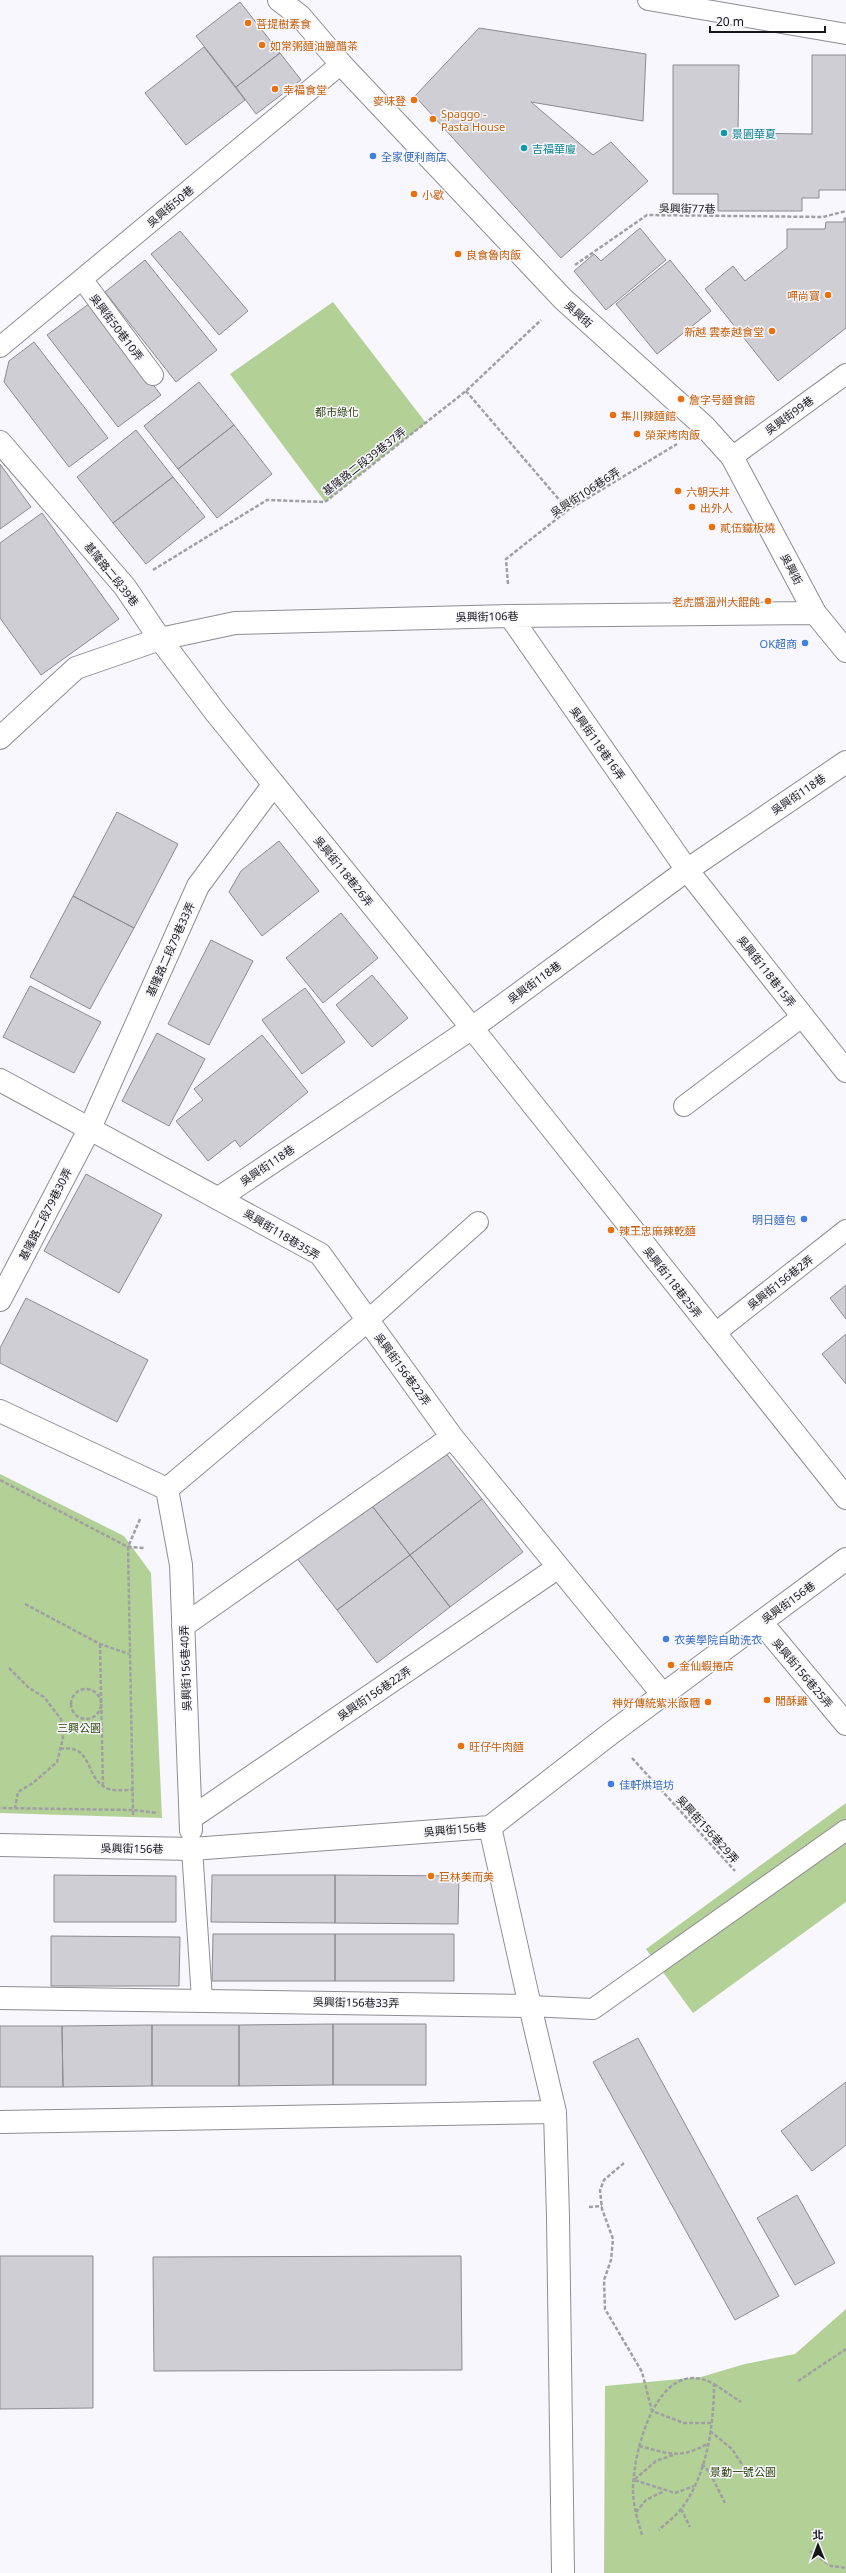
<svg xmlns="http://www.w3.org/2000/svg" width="846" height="2573" viewBox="0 0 846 2573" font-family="'Noto Sans','Noto Sans TC',sans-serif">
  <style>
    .green { fill: #b3d096 }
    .building { fill: #d0ced5; stroke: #8d8b91 }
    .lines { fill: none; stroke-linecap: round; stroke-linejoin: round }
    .service-casing { stroke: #8e8d93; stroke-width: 22 }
    .minor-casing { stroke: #8e8d93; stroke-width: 24 }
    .path { stroke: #a09fa4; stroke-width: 2.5; stroke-dasharray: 4 2; stroke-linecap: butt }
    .service { stroke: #fff; stroke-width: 20 }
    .minor { stroke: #fff; stroke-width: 22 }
    .food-dot { fill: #e8710a; stroke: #f8f7fe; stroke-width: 1.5 }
    .culture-dot { fill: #0f9aa8; stroke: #f8f7fe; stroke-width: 1.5 }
    .shop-dot { fill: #3f7fe0; stroke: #f8f7fe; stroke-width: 1.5 }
    .labels { text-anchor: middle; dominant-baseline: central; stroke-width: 3; stroke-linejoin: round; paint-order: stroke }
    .food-label { font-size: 11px; fill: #c56008; stroke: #f8f7fe; text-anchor: start }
    .culture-label { font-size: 11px; fill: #0d838f; stroke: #f8f7fe; text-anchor: start }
    .shop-label { font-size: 11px; fill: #366cbe; stroke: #f8f7fe; text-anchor: start }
    .street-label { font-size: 11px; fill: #171719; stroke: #f8f7fe }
    .park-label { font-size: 11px; fill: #2d440a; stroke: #f8f7fe }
  </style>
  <rect width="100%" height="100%" fill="#f8f7fe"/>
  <!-- green -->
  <path class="green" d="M333 302 426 423 325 502 230 374Z
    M0 1474 124 1536 151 1573 162 1818 0 1813Z
    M846 1803V1902L693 2013 646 1949Z
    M846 2309V2573H604L605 2386 701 2377 745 2364 795 2354Z"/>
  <!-- building -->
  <path class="building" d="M240 2 280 53 236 87 196 36Z
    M479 28 646 54 643 121 531 102 593 155 611 142 648 181 561 258 415 96Z
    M204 47 245 100 186 145 145 93Z
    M280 53 301 80 256 114 236 87Z
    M812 55H846V190H819V198H802V211H718V194H673V65H739L738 133 812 134Z
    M844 218H846V328L778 381 705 289 733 266 745 281 787 248V229H825L826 222H844Z
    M640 228 666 260 606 310 574 271 594 254 601 261Z
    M180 231 248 311 219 335 151 254Z
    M145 260 217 350 176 382 105 292Z
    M670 260 711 311 657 354 616 304Z
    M90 303 161 395 118 427 47 335Z
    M34 342 108 438 69 467 4 382 9 361Z
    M199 382 234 425 178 469 144 426Z
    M234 425 272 474 217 518 178 469Z
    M136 430 173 477 113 523 77 477Z
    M0 464 31 507 0 529Z
    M173 477 205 517 146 564 113 523Z
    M42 513 119 619 41 675 0 618V543Z
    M117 812 178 844 134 928 73 896Z
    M279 841 319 891 262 936 229 892 241 871Z
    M73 896 134 928 90 1009 30 977Z
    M341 913 378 958 323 1003 286 958Z
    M211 940 253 961 209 1045 168 1024Z
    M372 975 408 1018 372 1047 336 1005Z
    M30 986 101 1022 74 1073 3 1037Z
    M305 988 345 1042 302 1074 262 1020Z
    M157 1033 205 1059 169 1126 122 1101Z
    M262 1035 308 1092 240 1147 235 1140 208 1161 176 1121 203 1100 194 1089Z
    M86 1174 162 1215 119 1293 44 1251Z
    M846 1285V1319L830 1298Z
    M26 1298 148 1360 117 1422 0 1363V1348Z
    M846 1334V1384L822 1354Z
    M441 1447 482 1499 410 1555 369 1502Z
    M482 1499 523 1552 450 1607 410 1555Z
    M369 1502 410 1555 337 1610 296 1557Z
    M410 1555 450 1607 377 1663 337 1610Z
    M54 1875 176 1876V1922H54Z
    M212 1875H335V1923L211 1922Z
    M335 1875 459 1876 458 1924 335 1923Z
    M213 1934H335V1981H212Z
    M335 1934H454V1981H335Z
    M51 1936 180 1937 179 1986H51Z
    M333 2024V2085L239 2086V2025Z
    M333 2024H426V2085H333Z
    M152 2025V2086L63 2087 62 2026Z
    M152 2025H239V2086H152Z
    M0 2026H62L63 2087H0Z
    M638 2038 779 2296 735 2320 593 2062Z
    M846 2082V2145L812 2171 781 2131Z
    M797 2195 835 2263 795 2285 757 2218Z
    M0 2256H93V2408L0 2409Z
    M461 2256 462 2370 154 2371 153 2257Z"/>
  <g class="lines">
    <!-- service casing -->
    <g class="service-casing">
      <path id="service" d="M648 0 846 34
        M82 279 153 375
        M0 347 341 64
        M732 457 846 374
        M684 1106 803 1016
        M368 1320 478 1222
        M714 1334 846 1230
        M192 1849 202 1999
        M530 2006 593 2009 846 1830"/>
    </g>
    <!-- minor casing -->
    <g class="minor-casing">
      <path id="minor" d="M279 0 300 16 341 64 563 299 705 427 732 457 815 613 846 651
        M0 442 125 587 160 639 216 713 472 1028 846 1498
        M510 616 687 870 846 1071
        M0 738 76 668 160 639 235 623 510 616 815 613
        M0 1080 320 1254 452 1437 664 1696
        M219 1198 472 1028 687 870 846 762
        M0 1300 90 1128 198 886 274 784
        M0 1411 167 1489
        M167 1489 181 1565 191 1830
        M167 1489 368 1320
        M761 1622 846 1724
        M183 1626 452 1437
        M191 1818 557 1568
        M0 1845 192 1849 490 1827 610 1734 846 1559
        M0 1998 530 2006 490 1827
        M530 2006 555 2112 558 2217 563 2573
        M0 2122 555 2112"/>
    </g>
    <!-- path -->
    <path class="path" d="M575 265 647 215 823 217 846 211
      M466 391 568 510
      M153 570 267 500 325 502 466 391 541 320
      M508 584 506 559 568 510 677 444
      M0 1480 128 1547 133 1810 0 1808
      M140 1519 128 1547 145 1548
      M25 1604 100 1644 129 1654
      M100 1644 103 1787
      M9 1668 29 1688 44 1697 61 1719 63 1738 57 1762 33 1783 18 1792 15 1808
      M71 1704a15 15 0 1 1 30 0a15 15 0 1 1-30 0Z
      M60 1749C92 1744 85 1774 103 1786 110 1792 124 1790 133 1790
      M632 1758 735 1871
      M133 1815V1810L158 1813
      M624 2163 604 2180 600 2190 602 2209 613 2239 611 2260 604 2280 605 2309 642 2372 652 2411 684 2423H711
      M589 2207 602 2206
      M798 2381 846 2349
      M714 2384 741 2402
      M710 2431 732 2449 745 2469
      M639 2446C668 2453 679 2460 707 2444
      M673 2455 656 2461 634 2480 675 2493 694 2486
      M702 2464 710 2473 725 2503
      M681 2509 690 2527
      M636 2512 646 2500 664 2491
      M642 2535C638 2521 633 2505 633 2490 633 2451 658 2353 714 2384 714 2424 707 2476 681 2509 675 2517 666 2523 659 2530
      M810 2551 831 2566 846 2568"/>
    <!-- service -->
    <use href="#service" class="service"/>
    <!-- minor -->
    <use href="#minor" class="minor"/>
  </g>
  <!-- markers -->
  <g class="food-dot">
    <circle cx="248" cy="23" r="4"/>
    <circle cx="262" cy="45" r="4"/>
    <circle cx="275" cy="89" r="4"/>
    <circle cx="414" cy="100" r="4"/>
    <circle cx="433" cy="119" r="4"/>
    <circle cx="414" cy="194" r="4"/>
    <circle cx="458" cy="254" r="4"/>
    <circle cx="828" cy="295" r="4"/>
    <circle cx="772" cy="331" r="4"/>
    <circle cx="681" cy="399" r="4"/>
    <circle cx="613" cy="415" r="4"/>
    <circle cx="637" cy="434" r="4"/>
    <circle cx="678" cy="491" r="4"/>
    <circle cx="692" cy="507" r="4"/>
    <circle cx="712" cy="527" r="4"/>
    <circle cx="768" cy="601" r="4"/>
    <circle cx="611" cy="1230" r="4"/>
    <circle cx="671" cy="1665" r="4"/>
    <circle cx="767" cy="1700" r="4"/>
    <circle cx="708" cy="1702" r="4"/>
    <circle cx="461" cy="1746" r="4"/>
    <circle cx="431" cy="1876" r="4"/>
  </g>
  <g class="culture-dot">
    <circle cx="724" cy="133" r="4"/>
    <circle cx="524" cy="148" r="4"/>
  </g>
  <g class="shop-dot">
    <circle cx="373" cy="156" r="4"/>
    <circle cx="805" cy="643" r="4"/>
    <circle cx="804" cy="1219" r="4"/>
    <circle cx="666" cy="1639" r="4"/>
    <circle cx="611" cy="1784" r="4"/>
  </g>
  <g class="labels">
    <!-- food labels -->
    <g class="food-label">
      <text x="256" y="23">菩提樹素食</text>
      <text x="270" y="45">如常粥麵油鹽醋茶</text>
      <text x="283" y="89">幸福食堂</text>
      <text x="406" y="100" text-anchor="end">麥味登</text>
      <text x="441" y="113">Spaggo -<tspan x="441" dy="13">Pasta House</tspan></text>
      <text x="422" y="194">小歇</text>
      <text x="466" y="254">良食魯肉飯</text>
      <text x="820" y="295" text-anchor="end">呷尚寶</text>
      <text x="764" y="331" text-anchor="end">新越 雲泰越食堂</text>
      <text x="689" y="399">詹字号麵食館</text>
      <text x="621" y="415">集川辣麵館</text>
      <text x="645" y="434">榮萊烤肉飯</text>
      <text x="686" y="491">六朝天丼</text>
      <text x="700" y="507">出外人</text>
      <text x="720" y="527">貳伍鐵板燒</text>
      <text x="760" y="601" text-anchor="end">老虎醬溫州大餛飩</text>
      <text x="619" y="1230">辣王忠麻辣乾麵</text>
      <text x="679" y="1665">金仙蝦捲店</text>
      <text x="775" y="1700">閒酥雞</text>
      <text x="700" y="1702" text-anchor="end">神好傳統紫米飯糰</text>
      <text x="469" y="1746">旺仔牛肉麵</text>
      <text x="439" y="1876">巨林美而美</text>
    </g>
    <!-- culture labels -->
    <g class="culture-label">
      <text x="732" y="133">景園華夏</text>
      <text x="532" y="148">吉福華廈</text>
    </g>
    <!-- shop labels -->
    <g class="shop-label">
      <text x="381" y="156">全家便利商店</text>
      <text x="797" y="643" text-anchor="end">OK超商</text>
      <text x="796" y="1219" text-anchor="end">明日麵包</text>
      <text x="674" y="1639">衣美學院自助洗衣</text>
      <text x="619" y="1784">佳軒烘培坊</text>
    </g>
    <!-- street labels -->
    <g class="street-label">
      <text transform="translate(170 206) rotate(-40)">吳興街50巷</text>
      <text transform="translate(687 208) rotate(1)">吳興街77巷</text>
      <text transform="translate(579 314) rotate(42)">吳興街</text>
      <text transform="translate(117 327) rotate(53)">吳興街50巷10弄</text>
      <text transform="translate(789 415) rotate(-36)">吳興街99巷</text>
      <text transform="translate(364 461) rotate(-38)">基隆路二段39巷37弄</text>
      <text transform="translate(585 492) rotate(-33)">吳興街106巷6弄</text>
      <text transform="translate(792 569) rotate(62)">吳興街</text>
      <text transform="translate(112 574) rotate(51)">基隆路二段39巷</text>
      <text transform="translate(487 616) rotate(-1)">吳興街106巷</text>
      <text transform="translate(598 743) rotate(55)">吳興街118巷16弄</text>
      <text transform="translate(798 794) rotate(-34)">吳興街118巷</text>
      <text transform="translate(344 871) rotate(51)">吳興街118巷26弄</text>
      <text transform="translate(170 949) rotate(-66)">基隆路二段79巷33弄</text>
      <text transform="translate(767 971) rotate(52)">吳興街118巷15弄</text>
      <text transform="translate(534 982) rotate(-36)">吳興街118巷</text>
      <text transform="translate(267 1165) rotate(-34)">吳興街118巷</text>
      <text transform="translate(45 1214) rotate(-63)">基隆路二段79巷30弄</text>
      <text transform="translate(282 1234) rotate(31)">吳興街118巷35弄</text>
      <text transform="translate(673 1282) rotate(52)">吳興街118巷25弄</text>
      <text transform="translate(780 1282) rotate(-38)">吳興街156巷2弄</text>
      <text transform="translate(403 1369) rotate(54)">吳興街156巷22弄</text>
      <text transform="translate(788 1602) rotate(-36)">吳興街156巷</text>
      <text transform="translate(185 1668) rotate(-92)">吳興街156巷40弄</text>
      <text transform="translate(803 1673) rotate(50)">吳興街156巷25弄</text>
      <text transform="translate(374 1693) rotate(-34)">吳興街156巷22弄</text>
      <text transform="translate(455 1829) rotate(-5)">吳興街156巷</text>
      <text transform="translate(708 1829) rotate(48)">吳興街156巷29弄</text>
      <text transform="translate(132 1848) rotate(1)">吳興街156巷</text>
      <text transform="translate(356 2002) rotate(1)">吳興街156巷33弄</text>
    </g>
    <!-- park labels -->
    <g class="park-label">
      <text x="337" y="411">都市綠化</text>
      <text x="79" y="1727">三興公園</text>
      <text x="743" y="2471">景勤一號公園</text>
    </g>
  </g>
  <!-- north arrow -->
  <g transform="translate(818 2545) rotate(359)" stroke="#f8f7fe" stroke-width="3" paint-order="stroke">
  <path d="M0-3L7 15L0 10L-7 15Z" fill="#171719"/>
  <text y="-6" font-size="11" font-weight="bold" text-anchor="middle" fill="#171719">北</text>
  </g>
  <!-- scale -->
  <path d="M710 26v6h115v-6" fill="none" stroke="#171719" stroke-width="2"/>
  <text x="716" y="26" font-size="12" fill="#171719" stroke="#f8f7fe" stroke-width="3" paint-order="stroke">20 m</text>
</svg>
